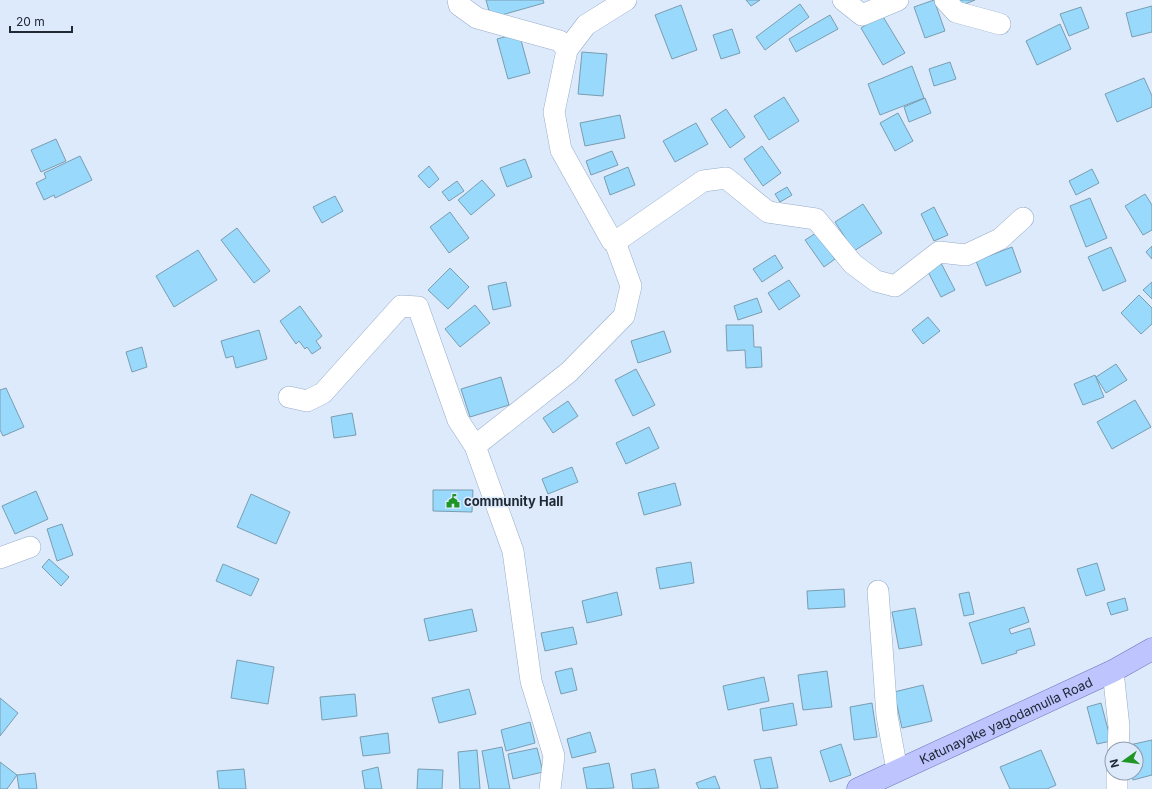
<svg xmlns="http://www.w3.org/2000/svg" width="1152" height="789" viewBox="0 0 1152 789" font-family="Inter,sans-serif">
  <style>
    .building { fill: #98d9fc; stroke: #7a9db0 }
    .lines { fill: none; stroke-linecap: round; stroke-linejoin: round }
    .minor-casing { stroke: #96acc8; stroke-width: 22 }
    .major-casing { stroke: #6974b7; stroke-width: 23 }
    .minor { stroke: #fff; stroke-width: 21 }
    .major { stroke: #bdc4fe; stroke-width: 22 }
    .labels { text-anchor: middle; dominant-baseline: central; stroke-width: 3; stroke-linejoin: round; paint-order: stroke }
    .poi-label { font-size: 13px; font-weight: bold; fill: #202934; stroke: #dceafc; text-anchor: start }
    .street-label { font-size: 13px; fill: #202934; stroke: #dceafc }
  </style>
  <rect width="100%" height="100%" fill="#dceafc"/>
  <!-- building -->
  <path class="building" d="M486 0H543L544 3 491 18Z
    M746 0H760L751 6Z
    M934 0 945 31 925 38 914 7Z
    M955 0H975L958 7Z
    M800 4 809 17 765 50 756 37Z
    M681 5 697 50 672 59 655 15Z
    M1152 6V32L1132 37 1126 13Z
    M1081 7 1089 28 1069 36 1060 14Z
    M830 15 838 29 796 52 789 39Z
    M882 15 905 53 883 65 861 28Z
    M1060 24 1071 49 1037 65 1026 41Z
    M732 29 740 53 721 59 713 35Z
    M519 33 530 73 508 79 497 39Z
    M582 52 607 54 603 96 578 94Z
    M950 62 956 79 934 86 929 69Z
    M912 66 924 98 880 115 868 84Z
    M1144 78 1152 96V107L1117 122 1105 94Z
    M784 97 799 121 769 140 754 116Z
    M925 98 931 113 909 122 904 107Z
    M726 109 745 137 730 148 711 119Z
    M898 113 913 141 895 151 880 123Z
    M620 115 625 138 585 146 580 123Z
    M696 123 708 144 675 162 663 141Z
    M56 139 66 161 41 172 31 150Z
    M762 146 781 173 763 186 744 159Z
    M612 151 618 165 591 175 586 161Z
    M80 156 92 180 55 198 54 195 44 200 36 183 46 178 44 173Z
    M525 159 532 177 507 187 500 168Z
    M429 166 439 179 429 188 418 176Z
    M628 167 635 185 610 195 604 177Z
    M1092 169 1099 183 1076 195 1069 181Z
    M482 180 495 195 471 215 458 200Z
    M457 181 464 191 449 201 442 192Z
    M787 187 792 195 780 202 775 194Z
    M1145 194 1152 205V230L1143 235 1125 206Z
    M335 196 343 211 322 223 313 207Z
    M1090 198 1107 238 1086 247 1070 206Z
    M863 204 882 233 854 251 835 222Z
    M934 207 948 235 934 241 921 214Z
    M450 212 469 238 449 253 430 227Z
    M237 228 270 271 254 283 221 240Z
    M816 233 835 259 824 267 805 240Z
    M1152 246V259L1146 252Z
    M1012 247 1021 272 986 286 976 261Z
    M1111 247 1126 281 1103 291 1088 257Z
    M198 250 217 280 174 307 156 276Z
    M775 255 783 268 762 282 753 269Z
    M941 263 955 290 941 297 927 270Z
    M450 268 469 287 448 309 428 290Z
    M789 280 800 296 779 310 768 293Z
    M506 282 511 306 493 310 488 286Z
    M1152 282V299L1143 290Z
    M1139 295 1152 308V324L1141 334 1121 313Z
    M757 298 762 312 738 320 734 306Z
    M475 305 490 323 460 347 445 329Z
    M300 306 322 336 316 341 321 348 312 354 307 347 305 349 299 341 296 344 280 321Z
    M928 317 940 331 923 344 912 330Z
    M726 325H753L754 347H761L762 367 746 368 745 350 727 351Z
    M259 330 267 359 236 368 233 356 226 358 221 341Z
    M664 331 671 352 638 363 631 341Z
    M142 347 147 367 132 372 126 352Z
    M1116 364 1127 380 1106 393 1096 377Z
    M636 369 655 405 633 416 615 380Z
    M1095 375 1104 397 1083 405 1074 384Z
    M501 377 509 405 470 417 461 389Z
    M6 388 24 427 3 436 0 430V390Z
    M1135 400 1151 427 1112 449 1097 422Z
    M568 401 578 416 553 433 543 418Z
    M352 413 356 435 334 438 331 417Z
    M649 427 659 448 626 464 616 443Z
    M572 467 578 482 548 494 542 479Z
    M675 483 681 505 644 515 638 493Z
    M433 490H473L472 512 433 511Z
    M36 491 48 519 15 534 2 506Z
    M251 494 290 512 276 544 237 527Z
    M62 524 73 555 57 561 47 529Z
    M49 559 69 577 61 586 42 567Z
    M691 562 694 583 660 589 656 568Z
    M1097 563 1105 590 1086 596 1077 569Z
    M223 564 259 579 251 596 216 581Z
    M844 589 845 607 808 609 807 591Z
    M617 592 622 615 587 623 582 601Z
    M969 592 974 614 964 616 959 594Z
    M1125 598 1128 610 1111 615 1107 603Z
    M1024 607 1029 622 1009 629 1011 634 1030 628 1035 645 1016 651 1017 653 982 664 969 623Z
    M915 608 922 645 899 649 892 612Z
    M472 609 477 631 429 641 424 619Z
    M573 627 577 644 545 651 541 633Z
    M237 660 274 667 268 704 231 698Z
    M572 668 577 690 561 694 555 672Z
    M827 671 832 707 803 710 798 675Z
    M764 677 769 701 728 710 723 686Z
    M923 685 932 721 902 728 894 692Z
    M469 689 476 714 439 723 432 698Z
    M355 694 357 716 322 720 320 697Z
    M0 698 18 713 0 736Z
    M793 703 797 725 763 731 760 709Z
    M872 703 877 737 854 740 850 707Z
    M1101 703 1111 741 1097 744 1087 707Z
    M530 722 535 743 506 751 501 730Z
    M590 732 596 752 572 758 567 739Z
    M388 733 390 753 363 756 360 737Z
    M1152 740V775L1133 780 1131 773H1136V749H1125V746Z
    M841 744 851 775 830 782 820 751Z
    M502 747 510 789H489L482 751Z
    M537 748 543 772 513 779 508 754Z
    M477 750 480 789H460L458 752Z
    M1041 750 1056 785 1047 789H1010L1000 767Z
    M771 757 778 788 761 789 754 760Z
    M0 762 17 775 7 789H0Z
    M609 763 614 788 587 789 583 768Z
    M378 767 382 789H365L362 771Z
    M244 769 246 789H219L217 771Z
    M418 769 443 770 442 789H417Z
    M655 769 659 788 633 789 631 774Z
    M35 773 37 789H19L17 775Z
    M715 776 720 789H699L696 783Z"/>
  <g class="lines">
    <!-- minor casing -->
    <g class="minor-casing">
      <path id="minor" d="M458 0 459 5 477 18 560 41 567 50
        M843 0 862 15 898 0
        M945 0 956 12 1000 24
        M615 242 612 241 561 150 554 112 567 50 586 25 626 0
        M289 397 307 401 323 393 401 306 418 307 458 420 475 446
        M0 558 30 547
        M878 591 887 716 897 770
        M1113 671 1119 727 1118 749
        M550 789 554 756 531 681 513 551 475 446 569 372 624 316 631 286 615 242 703 181 726 178 768 212 816 219 853 264 876 281 895 286 939 252 966 255 1000 239 1023 218
        M1117 789V773"/>
    </g>
    <!-- major casing -->
    <g class="major-casing">
      <g id="major">
        <path id="s1" d="M858 789 1113 671 1152 649"/>
      </g>
    </g>
    <!-- minor -->
    <use href="#minor" class="minor"/>
    <!-- major -->
    <use href="#major" class="major"/>
  </g>
  <!-- icons -->
  <defs>
    <g id="civic-bare" transform="scale(1.08)"><path d="M-.6-6.5H3V-4.5H.6V-3L4-1V1h2V6H-6V1h2V-1L-.6-3ZM-1.2 2.5V6h2.4V2.5Z" fill="#1e9525" stroke="#dceafc" stroke-width="2.5" paint-order="stroke"/></g>
  </defs>
  <g fill-rule="evenodd">
    <use href="#civic-bare" x="453" y="501"/>
  </g>
  <g class="labels">
    <!-- poi labels -->
    <g class="poi-label">
      <text x="464" y="501">community Hall</text>
    </g>
    <!-- street labels -->
    <g class="street-label">
      <text stroke="none"><textPath href="#s1" startOffset="163">Katunayake yagodamulla Road</textPath></text>
    </g>
  </g>
  <!-- north arrow -->
  <g transform="translate(1124 761) rotate(256)"><circle r="19" fill="#dceafc" stroke="#919dac"/>
  <path d="M0-3L7 15L0 10L-7 15Z" fill="#1e9525"/>
  <text y="-6" font-size="11" font-weight="bold" text-anchor="middle" fill="#202934">N</text>
  </g>
  <!-- scale -->
  <path d="M10 26v6h62v-6" fill="none" stroke="#202934" stroke-width="2"/>
  <text x="16" y="26" font-size="12" fill="#202934" stroke="#dceafc" stroke-width="3" paint-order="stroke">20 m</text>
</svg>
